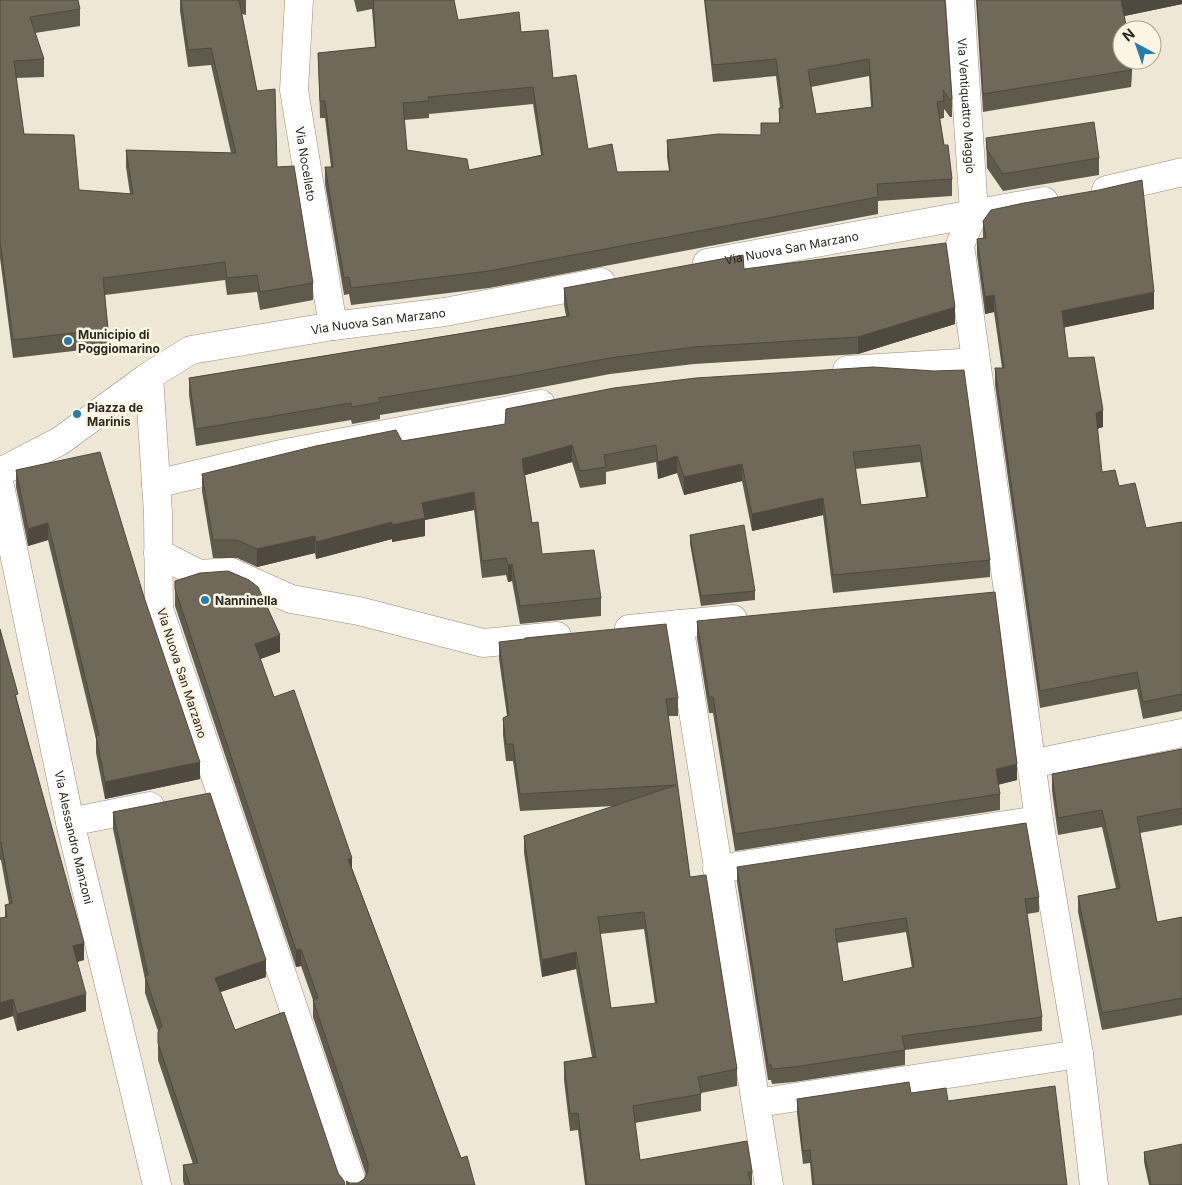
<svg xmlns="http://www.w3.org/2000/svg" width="1182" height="1185" viewBox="0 0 1182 1185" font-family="Inter,sans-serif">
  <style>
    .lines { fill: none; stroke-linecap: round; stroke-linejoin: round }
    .street-casing { stroke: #948d7d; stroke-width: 29 }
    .secondary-casing { stroke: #948d7d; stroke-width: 29 }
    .street { stroke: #fff; stroke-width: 28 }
    .secondary { stroke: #fff; stroke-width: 28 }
    .wall { fill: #605a4d; fill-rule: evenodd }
    .shaded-wall { fill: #4e4a3f }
    .building { fill: #70695a; stroke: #4e4a3f; fill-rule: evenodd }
    .poi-dot { fill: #257dac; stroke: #fdf5e3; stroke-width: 2 }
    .labels { text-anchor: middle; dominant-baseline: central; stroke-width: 5; stroke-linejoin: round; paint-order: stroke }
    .street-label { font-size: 12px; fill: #2b2821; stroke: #fdf5e3 }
    .poi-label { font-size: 12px; font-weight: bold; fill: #2b2821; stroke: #fdf5e3; text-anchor: start }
  </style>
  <rect width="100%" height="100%" fill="#efe7d6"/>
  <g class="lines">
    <!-- street casing -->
    <g class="street-casing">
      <g id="street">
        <path id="s1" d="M299 0 294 90 333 326"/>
        <path d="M974 212 960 245 1008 591 1039 820 1079 1054 1094 1185"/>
        <path d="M847 370 976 362"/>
        <path d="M0 472 60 441 149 376"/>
        <path d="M156 484 281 454 541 404"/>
        <path d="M158 553 199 574 231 572 291 599 359 611 483 643 557 636"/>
        <path d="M679 624 769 1185"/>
        <path d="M629 629 733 619"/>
        <path d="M1031 764 1182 733"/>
        <path d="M70 822 150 806"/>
        <path d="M717 869 1039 820"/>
        <path d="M757 1103 1079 1054"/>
      </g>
    </g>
    <!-- secondary casing -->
    <g class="secondary-casing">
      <g id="secondary">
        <path id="s2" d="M960 0 974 212"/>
        <path d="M1106 190 1182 172"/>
        <path id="s3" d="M707 263 1044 201"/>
        <path id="s4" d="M0 486 70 822 157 1185"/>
        <path id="s5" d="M353 1185 159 609 158 513 149 376 191 350 333 326 445 312 601 282"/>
      </g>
    </g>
    <!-- street -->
    <use href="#street" class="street"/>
    <!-- secondary -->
    <use href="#secondary" class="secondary"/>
  </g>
  <!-- wall -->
  <path class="wall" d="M0 0 80 9V26L35 33 44 59V77L16 78 24 134 79 190 130 194 126 167V150L231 153 211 65 188 67 180 11V0H246V15L242 14 257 91 277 167 313 283V300L260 310 257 292 227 295 225 280 105 295 108 329V347L13 358 0 258Z
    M354 0H454L458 20 521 32 553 78 588 149 617 172 669 171 667 157V140L761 135 779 123V108H780L776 76 713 82 704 0H945L952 99V117H950L944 109V118L940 119 944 145 952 179V196L878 201V214L489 288 351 305 349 294 344 295 325 184V167H331L325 118H320L318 53 375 47 372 9 357 12ZM869 76 871 107 816 114 811 87ZM533 104 541 155 469 170 407 150 404 120 429 118V114Z
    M976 0H1182V4L1124 16 1132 60 1131 87 983 112Z
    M986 138 1099 158V175L1003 191 987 168Z
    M983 221 1154 309 1064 327 1068 358 1103 427 1097 429 1102 472 1119 486 1146 528 1182 522V711L1143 719 1137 689 1040 708 995 385V368H1002L994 312 985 314 977 255V239L983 238Z
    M744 269 955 324 858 354 694 364 610 374 507 394 380 415V419L352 424 351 420 196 446 189 395V378L566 316 564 305V288Z
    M873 367 990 560V577L833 593 823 515 752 531 742 481 684 495 677 473 658 479 656 462 606 472V484L580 488 572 462 525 475 532 523 542 554 601 598V616L520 624 512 581 508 582 506 575 482 578 474 510 425 520V536L392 542V539L316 559 315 553 257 567 237 558H213L202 491V474L402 441ZM920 462 926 497 861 505 855 469Z
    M16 470 200 779 105 799 96 753V739L48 540 28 546 16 487Z
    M690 535 755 591V600L701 606 690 544Z
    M175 581 280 652 260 659 274 697 352 868 461 1158 475 1185H346V1181L350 1183H358L364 1179 366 1175 313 1017V1000L301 966 296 967 175 606Z
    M697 621 1017 780 998 785 1000 794V810L735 851 713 713H709L697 638Z
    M0 629 18 703 84 960 77 962 86 1011 17 1031 13 1016 0 1020V918L5 917V905L9 904 1 860H0Z
    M499 642 678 698V716H668L690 877 737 1069V1086L701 1093V1111L635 1123 640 1160 752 1172V1185H585L578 1130 570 1131 564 1080V1062L592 1057 576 969 542 977 524 853V836L614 806 520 811 513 761H506L503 735V718L507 716 499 659ZM644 929 655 1004 611 1008 600 934Z
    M1182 749V825L1140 833 1157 922 1182 917V1015L1102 1030 1078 912V896L1116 888 1102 827 1058 835 1052 791V774Z
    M113 812 266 977 220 992 235 1030 338 1173 345 1185H184L183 1181V1165L193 1164 158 1060V1031L145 993V979L113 829Z
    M737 867 1039 897V912L1027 914 1042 1017V1031L905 1050V1065L794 1082 772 1084 771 1080H768L737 882ZM906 932 912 968 843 982 837 943Z
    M911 1093 948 1101 1067 1185H812L810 1163 803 1164 797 1113V1099Z
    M1144 1152 1182 1185H1149L1144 1162Z"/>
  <!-- shaded-wall -->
  <path class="shaded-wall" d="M1120 0H1182V4L1120 17Z
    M1132 60V70L1131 87V70Z
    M1154 292V309L1062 328V311Z
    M994 295V312L985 314V297Z
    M955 307V324L858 354V337Z
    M1103 410V427L1096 429V413Z
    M572 445V462L522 476V459Z
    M677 456V473L658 479V462Z
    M742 464V481L684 495V477Z
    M474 492V510L425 520V536L392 542V525L422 503Z
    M823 498V515L752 531V514Z
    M392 522V539L316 559V542Z
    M48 523V540L28 546V529Z
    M315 536V553L257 567V549Z
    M512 564V581L508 582V565Z
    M280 635V652L255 661V644Z
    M200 762V779L105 799V782Z
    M1017 764V780L996 785V769Z
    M352 858V875L348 859Z
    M84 943V960L73 963V946Z
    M301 949V966L296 967V950Z
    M576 952V969L542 977V960Z
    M266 960V977L215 994V978Z
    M86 994V1011L17 1031V1014Z
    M13 999V1016L0 1020V1003Z"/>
  <!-- building -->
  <path class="building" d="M0 0H78L80 9 30 17 44 59 14 61 24 134 74 135 79 190 133 194 126 150 236 153 211 48 188 50 181 0H239L257 91 275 89 277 167 294 166 313 283 260 292 257 275 227 278 225 262 103 278 108 329 13 340 0 241Z
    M373 0H454L458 20 519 12 521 32 548 30 553 78 576 75 588 149 612 144 617 172 670 171 667 140 718 134 761 135V123H780L779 108H783L776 59 713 65 705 0H945L952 99 950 100 943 90 944 101 937 102 944 145H948L952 179 877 184 878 197 489 271 351 288 349 277 344 278 325 167H333L325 101H320L318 53 376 47ZM869 59 873 107 816 114 808 70ZM533 87 543 155 469 170 467 159 407 150 403 103 429 101 428 97Z
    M977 0H1121L1127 30H1122V60H1132L1131 70 983 94Z
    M1094 122 1099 158 1003 174 987 150 986 138Z
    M1142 180 1154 292 1062 311 1068 358 1094 357 1103 410 1096 413 1102 472 1115 470 1119 486 1135 483 1146 528 1182 522V694L1143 702 1137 672 1040 691 995 368H1004L994 295 985 297 977 239 986 238 983 221 991 210 1024 203 1099 190Z
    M946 243 955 307 858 337 694 347 610 358 507 377 378 398 380 402 352 407 351 403 196 429 189 378 569 316 564 288 743 255 744 269Z
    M873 367 934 371 964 370 990 560 833 575 823 498 752 514 742 464 684 477 677 456 658 462 656 445 604 455 606 467 580 471 572 445 522 459 532 523 538 522 542 554 594 550 601 598 520 606 512 564 508 565 506 558 482 561 474 492 422 503 425 518 392 525V522L316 542 315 536 257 549 237 540H213L202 474 316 446 396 430 402 441 505 424 506 409 614 388 696 378ZM920 445 928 497 861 505 853 452Z
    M100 452 144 597 200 762 105 782 96 736 99 735 48 523 28 529 16 470Z
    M744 525 755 591 701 596 690 535Z
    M228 571 249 580 258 587 280 635 255 644 274 697 294 690 352 858 348 859 461 1158 467 1156 475 1185H349L346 1181 350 1183H358L364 1179 368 1171V1163L313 1000 318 998 301 949 296 950 175 589V581L200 573Z
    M995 592 1017 764 996 769 1000 794 735 834 713 697H709L697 621Z
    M666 624 678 698 666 699 690 877 706 875 737 1069 698 1077 701 1094 633 1106 640 1160 747 1141 752 1172H748L751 1185H587L578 1113 570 1114 564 1062 596 1057 576 952 542 960 524 836 676 785 520 794 513 744H506L503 718 509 715 499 642 525 639V638ZM644 912 657 1003 611 1008 598 917Z
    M0 629 18 694 15 695 84 943 73 946 86 994 17 1014 13 999 0 1003V918L7 917 5 905 12 903 1 842 0 843Z
    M1182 749V808L1137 817 1157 922 1182 917V998L1102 1013 1078 896 1120 888 1102 810 1058 818 1052 774Z
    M210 793 266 960 215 978 235 1030 284 1012 338 1173 344 1181 345 1185H190L183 1165 198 1163 158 1043V1032L162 1026 145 976 148 975 113 812Z
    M1026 823 1039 897 1025 899 1042 1017 902 1036 905 1050 794 1067 772 1069 771 1065H768L737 867ZM906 918 914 967 843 982 835 929Z
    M909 1082 911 1093 946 1088 948 1101 1055 1086 1067 1185H814L810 1150 803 1151 797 1099Z
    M1182 1144V1185H1151L1144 1152Z"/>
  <!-- markers -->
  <g class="poi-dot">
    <circle cx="68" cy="341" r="5"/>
    <circle cx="77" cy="414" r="5"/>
    <circle cx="205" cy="600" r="5"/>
  </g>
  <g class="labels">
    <!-- street labels -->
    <g class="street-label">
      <text stroke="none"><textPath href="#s2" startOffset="106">Via Ventiquattro Maggio</textPath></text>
      <text stroke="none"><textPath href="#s1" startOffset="165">Via Nocelleto</textPath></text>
      <text stroke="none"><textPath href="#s3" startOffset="86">Via Nuova San Marzano</textPath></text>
      <text stroke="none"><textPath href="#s5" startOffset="1080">Via Nuova San Marzano</textPath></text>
      <text transform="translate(182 673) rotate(72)">Via Nuova San Marzano</text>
      <text stroke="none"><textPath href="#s4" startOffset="359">Via Alessandro Manzoni</textPath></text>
    </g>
    <!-- poi labels -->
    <g class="poi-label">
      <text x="78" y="334">Municipio di<tspan x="78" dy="14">Poggiomarino</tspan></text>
      <text x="87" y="407">Piazza de<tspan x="87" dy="14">Marinis</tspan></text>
      <text x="215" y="600">Nanninella</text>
    </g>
  </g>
  <!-- north arrow -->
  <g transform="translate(1137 45) rotate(320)"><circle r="24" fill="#fdf5e3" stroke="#a9a395"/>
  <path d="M0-4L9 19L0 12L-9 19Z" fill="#257dac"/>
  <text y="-8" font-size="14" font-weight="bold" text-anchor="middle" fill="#2b2821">N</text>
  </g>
</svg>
